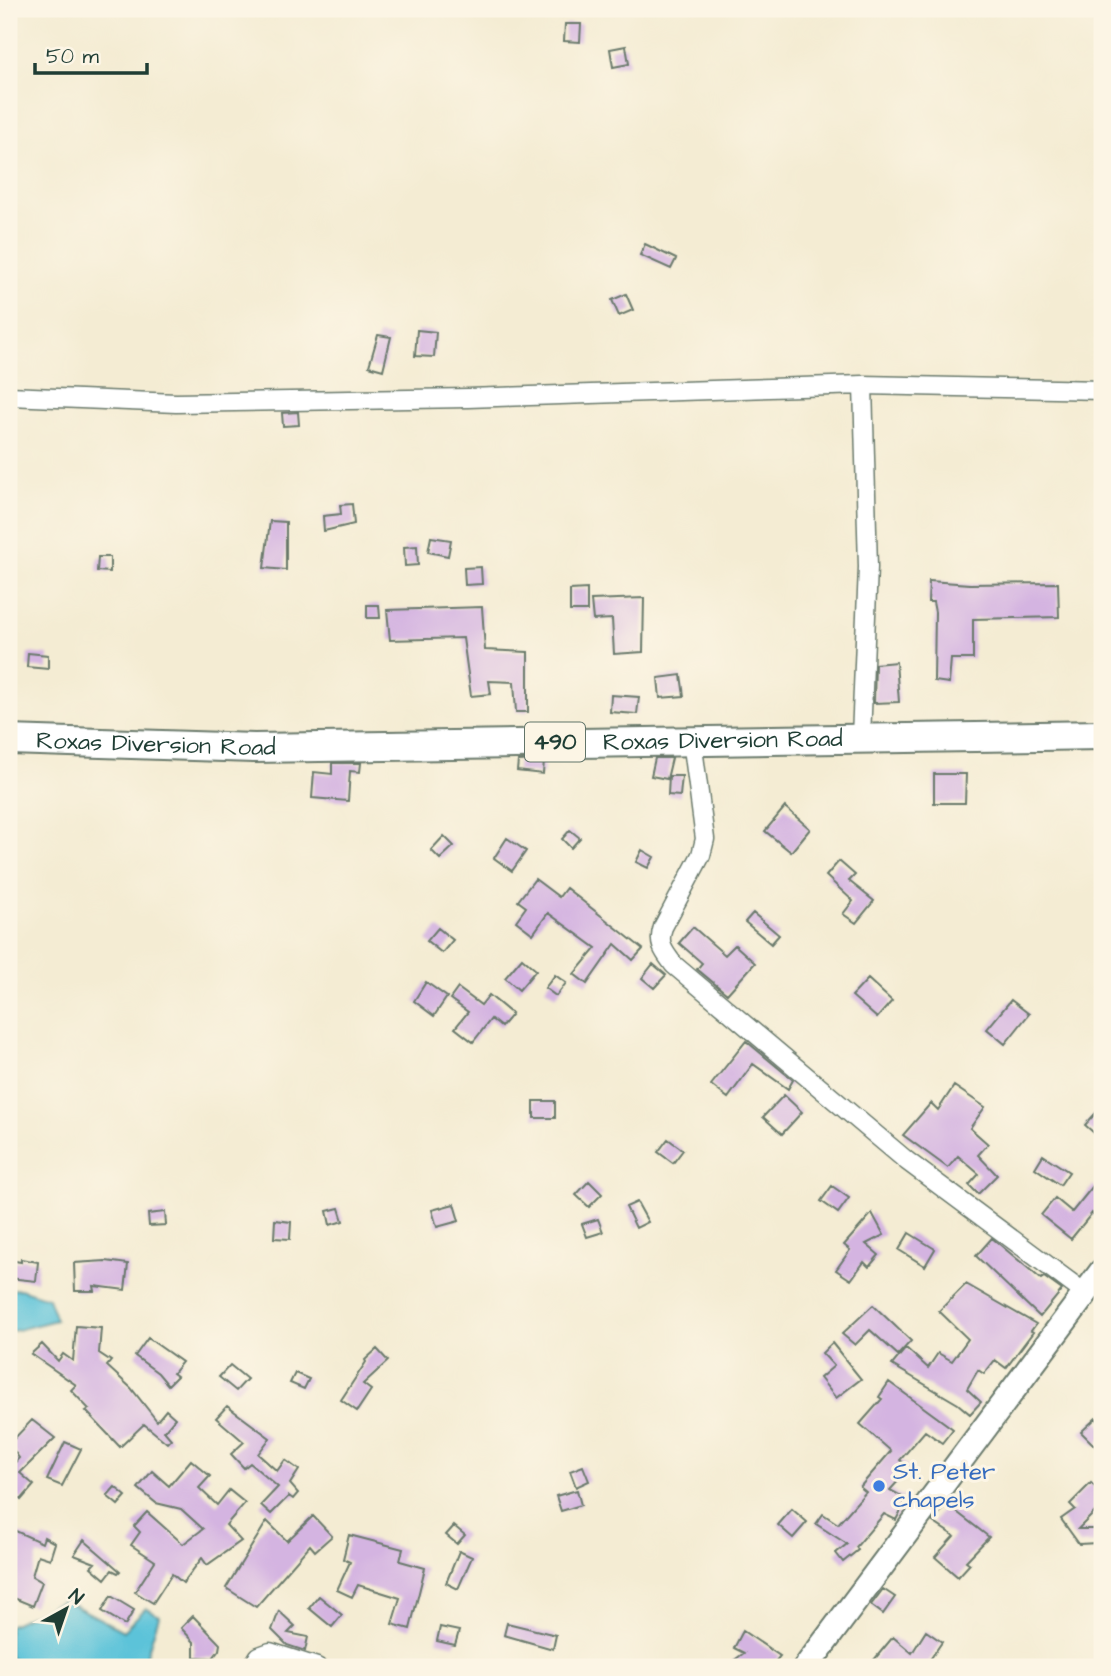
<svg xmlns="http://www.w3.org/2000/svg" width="1111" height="1676" viewBox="0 0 1111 1676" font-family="'Architects Daughter',sans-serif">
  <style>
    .water { fill: #5cc3d9; stroke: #3e8086; stroke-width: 2 }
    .building { fill: #d4b4e1 }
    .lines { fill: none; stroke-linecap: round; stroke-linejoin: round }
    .street-casing { stroke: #6a7a6c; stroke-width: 21 }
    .secondary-casing { stroke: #6a7a6c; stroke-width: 28 }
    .primary-casing { stroke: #6a7a6c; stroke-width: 32 }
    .street { stroke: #fff; stroke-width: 18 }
    .secondary { stroke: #fff; stroke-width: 24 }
    .primary { stroke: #fff; stroke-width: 28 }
    .shop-dot { fill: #3f7fe0; stroke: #fcf5e5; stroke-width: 2.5 }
    .labels { text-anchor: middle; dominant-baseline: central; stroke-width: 6; stroke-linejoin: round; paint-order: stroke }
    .shield { fill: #fcf5e5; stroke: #617469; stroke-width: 2 }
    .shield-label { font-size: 23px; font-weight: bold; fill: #1f3d34 }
    .street-label { font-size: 24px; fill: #1f3d34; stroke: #fcf5e5 }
    .shop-label { font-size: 24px; fill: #366cbe; stroke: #fcf5e5; text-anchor: start }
  </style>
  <rect width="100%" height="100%" fill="#fcf5e5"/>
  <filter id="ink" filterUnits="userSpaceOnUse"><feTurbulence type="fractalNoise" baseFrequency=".0143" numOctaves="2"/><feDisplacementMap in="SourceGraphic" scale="14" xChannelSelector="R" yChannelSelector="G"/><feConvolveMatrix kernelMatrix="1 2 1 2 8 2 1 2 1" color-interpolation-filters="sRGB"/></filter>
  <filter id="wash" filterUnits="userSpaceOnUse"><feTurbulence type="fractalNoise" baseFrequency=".00686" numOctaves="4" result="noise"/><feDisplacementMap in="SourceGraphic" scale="28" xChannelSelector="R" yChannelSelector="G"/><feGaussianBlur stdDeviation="1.57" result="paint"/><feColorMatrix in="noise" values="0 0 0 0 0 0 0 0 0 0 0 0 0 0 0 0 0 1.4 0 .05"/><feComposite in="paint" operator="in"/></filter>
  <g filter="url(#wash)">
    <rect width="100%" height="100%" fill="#f4ecd3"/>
    <!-- water -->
    <path class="water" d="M20 1289 48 1298 56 1320 9 1332V1290Z
      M64 1600 123 1631 146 1608 159 1616 147 1654 153 1667H42L9 1658V1626Z"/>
    <g id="blocks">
      <!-- building -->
      <path class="building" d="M565 24H581L580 42 564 41Z
        M626 46 629 64 613 67 610 49Z
        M645 244 676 259 671 269 640 255Z
        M626 294 633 310 619 316 612 300Z
        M417 330 436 332 434 357 415 356Z
        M378 335 391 337 383 370 369 366Z
        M298 412 299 425 283 426 282 413Z
        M352 504 354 524 324 531 323 516 341 514 340 505Z
        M270 521 286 522V570L264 568Z
        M431 537 451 540 448 556 428 552Z
        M417 546 418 565 405 566 404 547Z
        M98 557H110V572L97 571Z
        M481 567 482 584 465 585 464 568Z
        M929 581 970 584 1058 583 1059 617 973 619V659H951L949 683 934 681 935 612 933 602H928Z
        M587 589V611H570V590Z
        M644 598 643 652 614 654 612 619 593 620 591 600Z
        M367 605H379L380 618H367Z
        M482 607 485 650 528 652V712H516L514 682 489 681 491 694 471 696 463 638 390 640 387 610Z
        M28 653 48 655V669L27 667Z
        M896 662 899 702 874 703 875 664Z
        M681 675 684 696 660 698 658 678Z
        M611 695 639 697 637 714 610 712Z
        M655 758H672L667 779 651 776Z
        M544 760 543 774 517 771 518 761Z
        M332 763H361L360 772 350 771 348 801 312 798 314 772 332 774Z
        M934 774H966L965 803H934Z
        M669 776H682L680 796 668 795Z
        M785 807 810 829 791 852 765 831Z
        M570 830 580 838 571 848 562 839Z
        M444 836 454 846 440 859 431 850Z
        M507 838 526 851 512 871 494 858Z
        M642 850 654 857 648 868 636 862Z
        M839 861 855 875 849 881 874 901 856 923 843 914 853 901 826 876Z
        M535 879 559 897 566 888 643 949 633 960 615 944 587 984 574 974 596 948 548 913 533 934 516 921 526 907 518 901Z
        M753 913 779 935 771 944 745 922Z
        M693 927 725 955 735 945 755 963 727 994 697 969 702 963 679 943Z
        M438 928 453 940 442 953 427 941Z
        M522 958 536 970 519 990 505 978Z
        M653 964 666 975 654 988 642 978Z
        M555 975 566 983 556 996 545 988Z
        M868 979 892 1001 877 1018 852 996Z
        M426 982 447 997 434 1016 414 1001Z
        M458 988 481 1005 489 995 512 1014 501 1027 491 1019 473 1042 455 1028 468 1012 450 999Z
        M1011 1000 1029 1014 1005 1044 987 1029Z
        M746 1041 793 1080 788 1089 753 1064 728 1098 711 1085Z
        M954 1086 985 1107 970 1128 988 1144 978 1155 997 1175 978 1194 969 1185 979 1174 958 1156 948 1168 903 1135 931 1103 938 1110Z
        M784 1095 802 1112 782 1134 763 1117Z
        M534 1101H555V1118H534Z
        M1102 1106V1140L1085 1125Z
        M668 1139 683 1150 673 1163 658 1152Z
        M1043 1155 1069 1172 1060 1185 1035 1168Z
        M589 1181 602 1194 589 1207 576 1195Z
        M832 1186 849 1198 838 1213 821 1201Z
        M1093 1186 1102 1193V1222L1092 1213 1071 1239 1041 1215 1055 1198 1072 1212Z
        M637 1202 648 1222 636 1228 626 1207Z
        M454 1204 459 1221 437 1227 432 1210Z
        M339 1208 343 1221 330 1225 327 1211Z
        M165 1212 166 1225 149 1226 148 1214Z
        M872 1213 884 1235 866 1244 879 1255 869 1267 864 1262 851 1280 836 1270 850 1250 844 1245Z
        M598 1219 603 1232 587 1237 582 1224Z
        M275 1220 291 1222 290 1239 274 1238Z
        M909 1233 935 1249 925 1266 899 1250Z
        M992 1238 1041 1279 1044 1277 1062 1290 1040 1317 976 1256Z
        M21 1259 38 1262 36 1281 9 1278V1260L21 1262Z
        M106 1261 128 1264 125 1290 94 1286 95 1291H75L74 1263Z
        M966 1284 1036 1324 1031 1331 1033 1332 1006 1368 995 1360 984 1374 978 1370 967 1389 981 1402 970 1414 958 1404 892 1365 906 1348 928 1368 938 1353 952 1361 968 1339 939 1311Z
        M873 1305 911 1341 898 1355 870 1330 855 1345 842 1334Z
        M76 1326 101 1328 99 1353 111 1361 107 1366 131 1388 157 1421 166 1410 175 1418 164 1431 171 1439 167 1443 144 1424 120 1447 86 1411 89 1409 71 1390 76 1385 31 1354 42 1344 58 1361 63 1354 73 1361Z
        M148 1338 182 1362 173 1373 177 1376 168 1385 158 1373 135 1356Z
        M832 1343 861 1379 836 1398 820 1378 834 1366 822 1353Z
        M377 1349 388 1361 363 1384 371 1390 357 1411 341 1400 366 1362 365 1360Z
        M230 1365 247 1379 236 1391 219 1377Z
        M295 1373 309 1379 304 1389 290 1383Z
        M889 1382 953 1429 942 1443 925 1431 900 1460 910 1468 890 1490 907 1499 896 1520 884 1514 856 1547 858 1550 843 1562 836 1553 847 1544 816 1524 823 1514 838 1524 866 1492 860 1487 891 1451 860 1424 882 1399 879 1397Z
        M227 1406 270 1438 258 1454 277 1471 285 1460 299 1470 290 1484 298 1493 293 1499 289 1496 271 1514 261 1505 278 1487 250 1463 244 1468 231 1454 244 1442 216 1418Z
        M1096 1418 1102 1425V1438L1095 1446 1081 1432Z
        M32 1420 55 1438 20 1473 34 1485 21 1500 9 1490V1464L12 1466 19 1458 9 1444Z
        M65 1442 81 1449 62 1486 47 1480Z
        M191 1460 210 1476 199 1488 217 1505 229 1490 245 1503 226 1525 241 1541 207 1565 202 1558 183 1583 172 1574 153 1603 135 1592 155 1561 131 1545 140 1532 134 1526 147 1512 183 1544 203 1529 181 1509 156 1503 138 1488 152 1471 169 1486Z
        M583 1466 589 1481 576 1487 570 1471Z
        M1102 1478V1505L1078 1529H1097V1543L1079 1544 1061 1519 1075 1509 1070 1504 1091 1483 1095 1487Z
        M115 1487 126 1496 118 1505 107 1496Z
        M577 1490 581 1505 561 1511 556 1496Z
        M952 1497 958 1501 953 1509 989 1537 966 1561 970 1564 958 1577 935 1557 954 1536 933 1522Z
        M792 1509 807 1522 793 1538 778 1525Z
        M313 1516 332 1536 315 1551 310 1545 256 1607 226 1588 267 1521 287 1541Z
        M454 1526 465 1535 457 1544 446 1535Z
        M9 1528 42 1543 44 1537 55 1543 50 1559 38 1555 32 1576 42 1582 33 1606 9 1596Z
        M349 1535 403 1549 400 1561 425 1568 410 1629 392 1624 400 1598 358 1585 352 1597 337 1590 350 1562 343 1559Z
        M84 1540 120 1571 118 1573 112 1570 105 1579 91 1567 95 1563 74 1555Z
        M459 1551 472 1557 458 1589 446 1583Z
        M883 1589 895 1597 883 1614 871 1605Z
        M111 1596 134 1610 125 1625 102 1611Z
        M319 1596 342 1615 332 1627 309 1608Z
        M279 1611 295 1626 288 1633 308 1637 305 1651 287 1645 272 1630Z
        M193 1616 220 1644 219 1650 213 1658 194 1657V1642L181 1628Z
        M507 1623 556 1635 553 1649 504 1635Z
        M440 1627 459 1631 455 1645 437 1641Z
        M743 1631 780 1656 771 1667H725L744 1653 734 1648Z
        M926 1631 942 1642 925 1667H868L893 1637 912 1653Z"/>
    </g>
  </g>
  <g filter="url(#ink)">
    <use href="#blocks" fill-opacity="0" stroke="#6a7a6c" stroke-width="2"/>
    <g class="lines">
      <!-- street casing -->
      <g class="street-casing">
        <path id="street" d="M9 396 176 403 468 398 863 385 1102 390
          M861 737 868 567 863 385
          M692 740 705 839 701 855 663 927C657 944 664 952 674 965L907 1161 1086 1294
          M252 1667 259 1656 270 1652 317 1667"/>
      </g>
      <!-- secondary casing -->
      <g class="secondary-casing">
        <path id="secondary" d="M806 1667 1102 1271"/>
      </g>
      <!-- primary casing -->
      <g class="primary-casing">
        <g id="primary">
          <path id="s1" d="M9 740 254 748 1102 735"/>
        </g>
      </g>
      <!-- street -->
      <use href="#street" class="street"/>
      <!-- secondary -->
      <use href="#secondary" class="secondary"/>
      <!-- primary -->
      <use href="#primary" class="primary"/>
    </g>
  </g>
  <!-- markers -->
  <circle class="shop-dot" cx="879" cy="1486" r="7"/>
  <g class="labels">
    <!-- shield labels -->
    <rect class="shield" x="525" y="722.5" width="60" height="39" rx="5"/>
    <g class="shield-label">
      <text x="555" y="742">490</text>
    </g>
    <!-- street labels -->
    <g class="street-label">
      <text stroke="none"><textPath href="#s1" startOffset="714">Roxas Diversion Road</textPath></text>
      <text stroke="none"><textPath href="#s1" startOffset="147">Roxas Diversion Road</textPath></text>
    </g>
    <!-- shop labels -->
    <g class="shop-label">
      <text x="893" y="1472">St. Peter<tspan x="893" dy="28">chapels</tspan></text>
    </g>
  </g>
  <!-- margin -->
  <rect width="1111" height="1676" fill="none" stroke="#fcf5e5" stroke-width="35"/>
  <!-- north arrow -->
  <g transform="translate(66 1609) rotate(40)" stroke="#fcf5e5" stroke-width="5" paint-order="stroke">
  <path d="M0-5L12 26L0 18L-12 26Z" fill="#1f3d34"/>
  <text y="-10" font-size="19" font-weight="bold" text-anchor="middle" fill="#1f3d34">N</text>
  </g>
  <!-- scale -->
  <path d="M35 63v10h112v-10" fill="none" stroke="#1f3d34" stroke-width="3.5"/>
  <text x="46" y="63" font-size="21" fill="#1f3d34" stroke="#fcf5e5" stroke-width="5" paint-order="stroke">50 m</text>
</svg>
